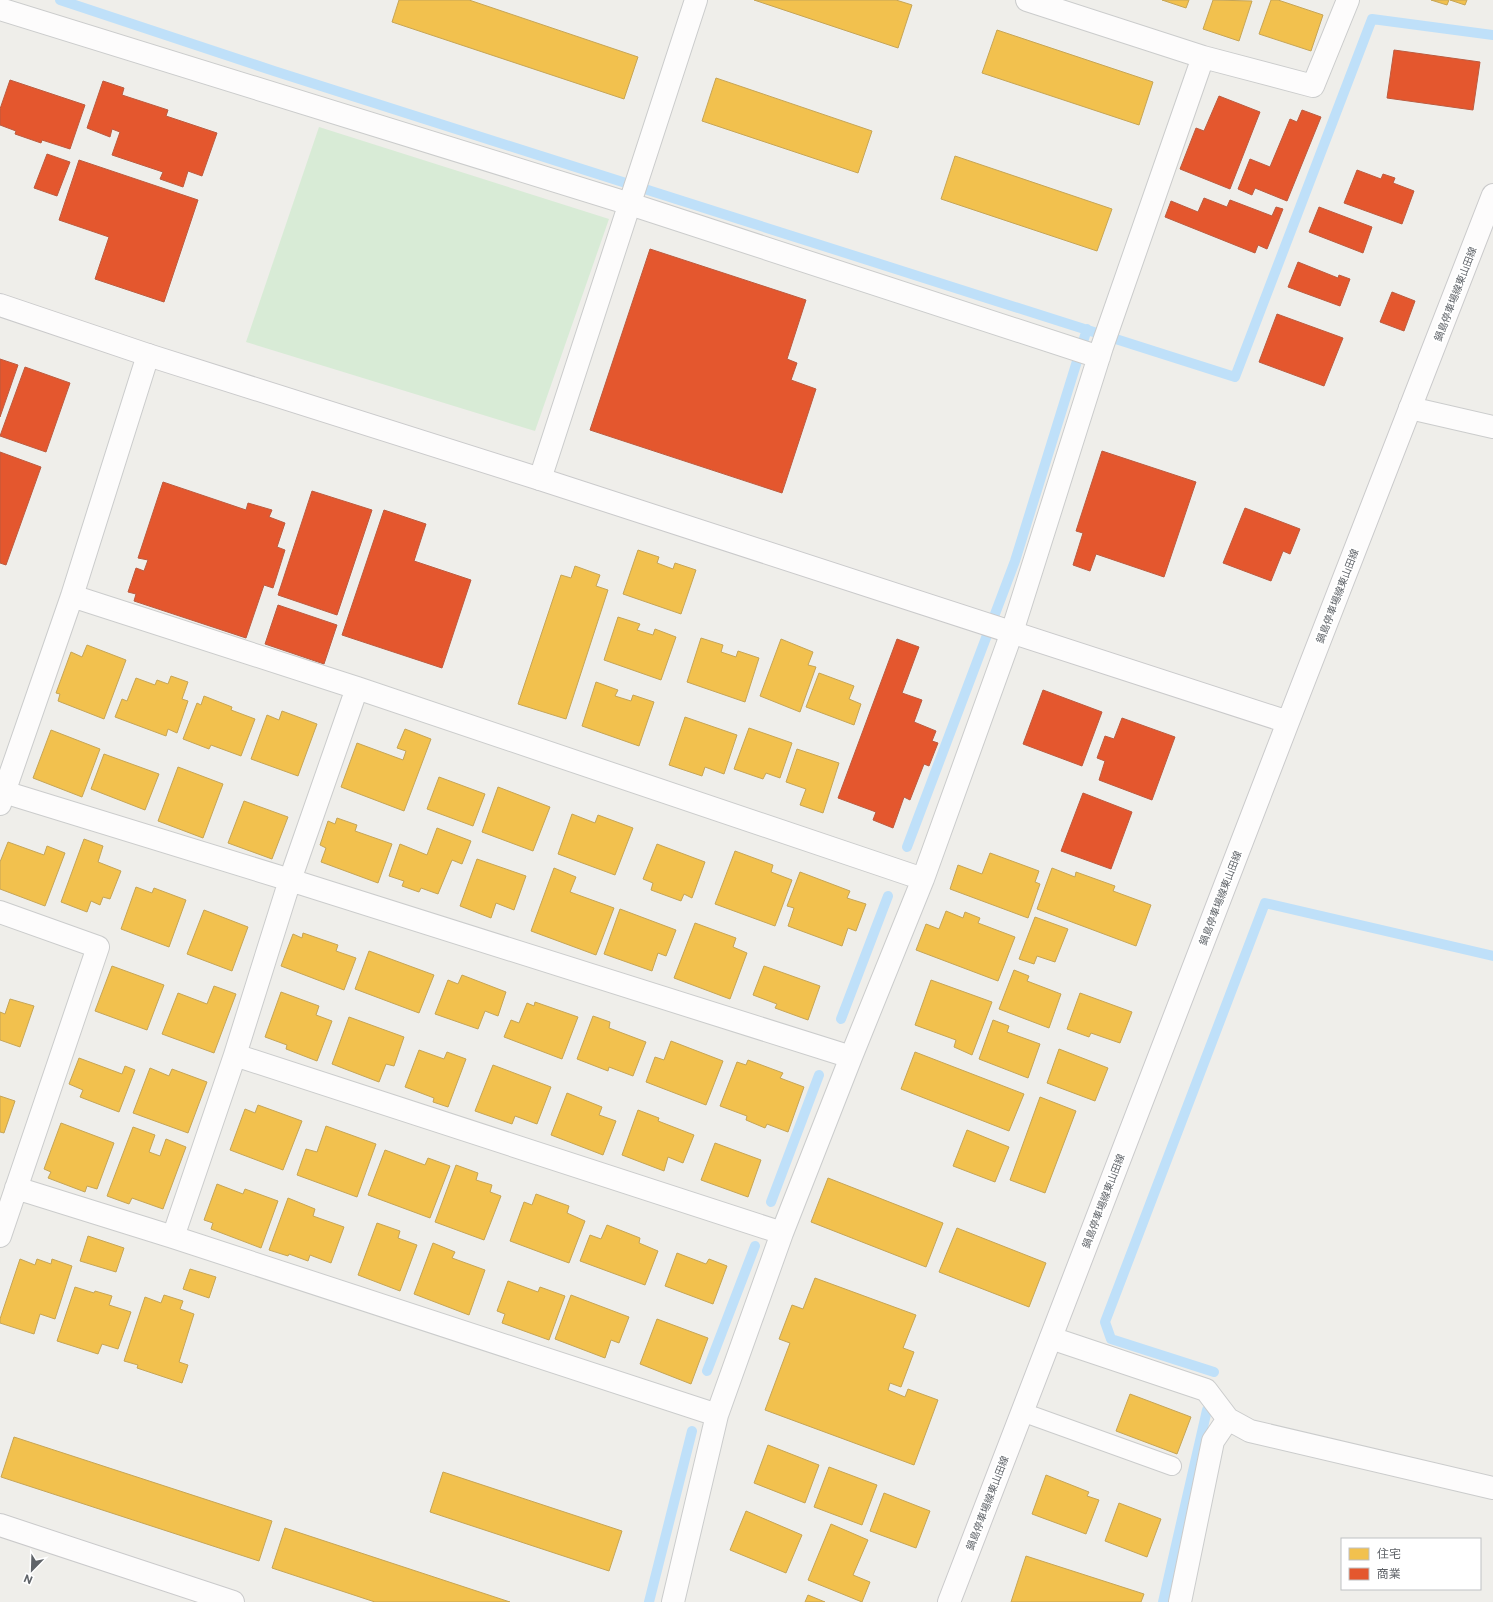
<svg xmlns="http://www.w3.org/2000/svg" width="1493" height="1602" viewBox="0 0 1493 1602" font-family="Commissioner,'Noto Sans JP',sans-serif">
  <style>
    .green { fill: #d8ebd6 }
    .homes { fill: #f2c14e; stroke: #c6a556 }
    .shops { fill: #e4572e; stroke: #bc5b3f }
    .lines { fill: none; stroke-linecap: round; stroke-linejoin: round }
    .stream { stroke: #bfe0f9; stroke-width: 10 }
    .lane-casing { stroke: #cbcccc; stroke-width: 20 }
    .street-casing { stroke: #cbcccc; stroke-width: 24 }
    .secondary-casing { stroke: #cacacb; stroke-width: 24 }
    .lane { stroke: #fdfcfc; stroke-width: 18 }
    .street { stroke: #fdfcfc; stroke-width: 22 }
    .secondary { stroke: #fdfcfc; stroke-width: 22 }
    .labels { text-anchor: middle; dominant-baseline: central; stroke-width: 4; stroke-linejoin: round; paint-order: stroke }
    .street-label { font-size: 10px; fill: #5f6368; stroke: #fff }
  </style>
  <rect width="100%" height="100%" fill="#efeeea"/>
  <!-- green -->
  <path class="green" d="M319 127 609 219 535 431 246 342Z"/>
  <!-- homes -->
  <path class="homes" d="M399 0H469L638 57 624 99 392 22Z
    M754 0H896L912 5 898 48Z
    M1162 0H1189L1186 8Z
    M1213 0 1252 1 1239 41 1203 29Z
    M1271 0H1278L1323 15 1311 51 1259 34Z
    M1431 0H1449L1447 5Z
    M1450 0H1467L1465 5Z
    M997 30 1153 82 1139 125 982 73Z
    M716 78 872 131 858 173 702 121Z
    M955 156 1112 209 1097 251 941 199Z
    M638 550 659 557 657 563 673 569 675 563 696 570 681 614 623 594Z
    M575 566 600 575 596 586 608 590 566 719 518 704 561 575 571 578Z
    M618 617 640 624 637 630 653 635 655 629 676 637 661 680 604 660Z
    M701 638 723 645 721 652 736 657 738 651 759 658 745 702 687 682Z
    M781 639 813 652 808 665 816 667 800 712 760 696Z
    M87 645 126 660 104 719 58 701 60 694 56 693 71 652 82 657Z
    M819 673 854 686 849 699 861 704 854 725 806 707Z
    M171 676 188 682 182 699 188 701 177 733 168 729 166 736 115 717 122 699 127 701 136 678 155 685 157 680 168 684Z
    M596 682 618 690 615 696 631 701 633 695 654 702 639 746 582 726Z
    M204 696 232 707 231 710 255 719 241 756 211 745 209 749 183 739 197 703 201 705Z
    M282 711 317 724 298 776 251 759 267 715 279 720Z
    M685 717 737 735 724 774 705 767 702 776 669 765Z
    M749 728 792 743 780 778 766 773 763 779 734 769Z
    M405 729 431 739 404 811 341 787 357 743 403 760 406 751 397 748Z
    M51 730 100 749 82 797 33 778Z
    M797 749 839 763 823 813 800 805 806 789 786 782Z
    M104 754 159 774 145 810 91 789Z
    M178 767 223 784 203 838 158 821Z
    M439 777 485 794 473 826 427 809Z
    M498 787 550 807 533 851 482 832Z
    M244 801 288 817 272 859 228 843Z
    M572 814 595 823 598 815 633 828 615 875 558 854Z
    M337 818 357 825 355 831 392 844 378 883 321 862 326 848 320 845 328 821 335 824Z
    M437 828 471 841 462 864 452 860 438 894 421 888 419 892 402 886 404 881 389 876 400 844 427 855Z
    M84 839 103 846 98 862 121 871 110 899 103 897 100 905 91 901 87 912 61 902Z
    M8 842 44 855 47 846 65 853 45 906 0 889V862Z
    M657 844 705 862 692 898 684 894 681 901 651 890 653 883 643 879Z
    M735 851 773 865 771 872 792 880 775 926 715 904Z
    M990 853 1039 871 1035 882 1040 884 1028 918 950 889 958 865 982 874Z
    M477 859 526 876 514 910 496 903 491 918 460 906Z
    M554 868 576 877 570 892 614 908 596 955 531 931Z
    M1052 868 1075 877 1076 872 1115 886 1113 891 1151 905 1136 946 1037 909Z
    M800 872 850 891 847 898 866 904 856 931 848 928 842 946 788 926 794 908 787 906Z
    M136 887 152 893 154 888 186 900 169 947 121 929Z
    M620 909 676 930 666 956 658 953 652 971 604 954Z
    M204 910 248 927 232 971 187 954Z
    M946 911 963 918 965 912 980 918 978 923 1015 937 998 981 916 950 926 924 939 929Z
    M1035 917 1068 929 1055 962 1037 956 1034 964 1019 959Z
    M695 923 736 938 733 947 747 953 730 999 674 978Z
    M303 933 338 945 336 951 356 958 344 990 281 966 293 934 302 938Z
    M369 951 434 975 419 1013 355 989Z
    M112 966 164 985 147 1030 95 1011Z
    M764 966 820 986 808 1020 775 1008 777 1004 753 995Z
    M1014 970 1029 976 1027 981 1061 994 1049 1028 999 1009Z
    M462 975 506 992 498 1016 485 1011 478 1029 435 1014 448 980 458 984Z
    M931 980 992 1002 972 1055 954 1047 956 1040 915 1025Z
    M214 986 236 994 214 1053 162 1034 178 993 207 1004Z
    M281 992 319 1006 316 1015 332 1021 317 1061 286 1049 287 1045 265 1037Z
    M1080 993 1132 1012 1120 1043 1091 1033 1089 1037 1067 1029Z
    M10 999 34 1006 20 1047 0 1040V1012L5 1014Z
    M535 1002 578 1017 562 1059 504 1037 511 1020 519 1023 527 1003 534 1006Z
    M593 1016 610 1022 609 1028 646 1042 633 1076 609 1067 608 1071 577 1059Z
    M349 1017 404 1037 394 1066 386 1064 379 1082 332 1064Z
    M993 1020 1009 1026 1007 1032 1040 1044 1028 1078 979 1059Z
    M671 1041 723 1061 706 1105 646 1082 655 1057 664 1060Z
    M1059 1049 1108 1068 1095 1101 1047 1083Z
    M419 1050 444 1059 447 1052 466 1059 448 1107 433 1102 434 1098 405 1087Z
    M915 1052 1024 1094 1009 1131 901 1089Z
    M79 1058 122 1074 125 1066 135 1070 119 1112 80 1097 83 1090 69 1084Z
    M748 1060 783 1073 780 1078 804 1087 788 1132 767 1124 765 1128 746 1120 747 1116 720 1106 737 1062 746 1065Z
    M493 1065 551 1087 537 1124 515 1116 512 1124 475 1111Z
    M150 1068 169 1076 172 1069 207 1082 188 1133 133 1113Z
    M567 1093 602 1107 599 1115 616 1121 603 1155 551 1135Z
    M0 1096 15 1101 4 1133 0 1132Z
    M1040 1097 1076 1111 1045 1193 1010 1180Z
    M258 1105 302 1121 283 1170 230 1150 245 1109 255 1113Z
    M638 1110 659 1118 658 1121 694 1135 683 1163 668 1157 664 1171 622 1155Z
    M61 1123 114 1143 97 1189 87 1186 85 1192 48 1178 51 1172 44 1169Z
    M326 1126 376 1144 357 1197 297 1175 306 1149 317 1152Z
    M133 1127 155 1135 149 1152 160 1156 166 1139 186 1147 163 1209 132 1198 129 1204 107 1196Z
    M967 1130 1009 1147 995 1182 953 1166Z
    M715 1143 761 1160 748 1197 701 1180Z
    M385 1150 425 1165 428 1158 450 1166 430 1218 368 1195Z
    M456 1165 478 1173 476 1180 492 1185 490 1192 501 1196 484 1240 435 1222Z
    M828 1178 943 1223 926 1267 811 1222Z
    M217 1184 243 1194 245 1189 278 1201 261 1248 211 1229 213 1223 204 1220Z
    M536 1194 569 1206 567 1213 585 1221 569 1263 510 1241 524 1202 532 1205Z
    M288 1198 315 1209 313 1216 344 1227 331 1263 310 1255 308 1261 289 1254 288 1256 269 1250Z
    M377 1223 400 1231 398 1238 417 1245 400 1291 358 1275Z
    M607 1225 640 1238 639 1243 658 1251 645 1285 580 1261 590 1235 601 1239Z
    M957 1228 1046 1263 1029 1307 939 1272Z
    M88 1236 124 1248 116 1272 80 1261Z
    M433 1243 455 1252 452 1258 485 1270 469 1315 414 1294Z
    M677 1253 706 1264 709 1259 727 1266 713 1304 665 1286Z
    M20 1259 35 1265 37 1259 51 1264 52 1259 72 1266 55 1319 40 1314 34 1334 0 1323V1319Z
    M190 1269 216 1277 209 1298 183 1289Z
    M815 1278 916 1315 903 1348 914 1352 901 1387 890 1383 888 1390 905 1397 908 1389 938 1400 914 1465 765 1410 790 1343 779 1339 792 1305 803 1309Z
    M508 1281 538 1292 540 1287 565 1296 549 1340 502 1323 505 1314 497 1311Z
    M75 1287 94 1293 95 1291 112 1296 109 1305 131 1312 118 1349 102 1344 98 1354 57 1341Z
    M164 1295 183 1301 180 1309 194 1314 179 1362 188 1365 182 1383 137 1368 138 1365 124 1361 145 1297 161 1303Z
    M571 1295 629 1317 619 1343 611 1340 605 1358 555 1339Z
    M657 1319 708 1338 691 1384 640 1364Z
    M1130 1394 1191 1417 1177 1454 1116 1431Z
    M14 1437 272 1521 259 1561 1 1477Z
    M768 1445 819 1465 805 1503 754 1483Z
    M829 1467 877 1485 862 1525 814 1507Z
    M443 1472 622 1531 609 1571 430 1512Z
    M1046 1475 1089 1492 1087 1496 1099 1500 1086 1534 1032 1514Z
    M884 1493 930 1511 916 1548 870 1531Z
    M1119 1503 1161 1519 1147 1557 1105 1541Z
    M746 1511 802 1535 786 1573 730 1550Z
    M831 1524 868 1540 853 1575 870 1582 862 1602 808 1580Z
    M285 1528 510 1602H375L272 1568Z
    M1026 1556 1144 1594 1141 1602H1011Z
    M808 1595 825 1602H805Z"/>
  <!-- shops -->
  <path class="shops" d="M1394 50 1480 62 1473 110 1387 98Z
    M10 80 85 105 70 149 42 140 41 143 15 134 16 131 0 125V109Z
    M103 81 124 88 122 95 168 110 166 116 217 133 202 176 188 171 183 187 160 179 163 172 112 155 120 132 112 129 110 137 87 128Z
    M1219 96 1260 112 1230 189 1180 169 1196 128 1204 131Z
    M1302 110 1321 117 1287 201 1255 188 1252 195 1238 189 1250 159 1270 167 1290 119 1297 122Z
    M47 154 70 162 57 196 34 188Z
    M79 160 198 200 164 302 95 279 109 237 59 220Z
    M1357 170 1381 179 1383 174 1395 178 1393 183 1414 191 1402 224 1344 203Z
    M1204 198 1227 207 1230 200 1272 216 1276 207 1283 209 1267 249 1258 245 1255 253 1165 217 1171 201 1198 212Z
    M1319 207 1372 227 1363 253 1309 232Z
    M650 249 806 300 787 359 797 363 791 380 816 389 782 493 590 430Z
    M1298 262 1338 278 1339 275 1350 279 1340 306 1288 287Z
    M1392 292 1415 301 1404 331 1380 322Z
    M1277 314 1343 338 1324 386 1259 362Z
    M0 359 18 365 0 417Z
    M25 367 70 383 46 452 0 436Z
    M1102 451 1196 482 1164 577 1096 554 1090 571 1073 565 1083 533 1076 531Z
    M0 452 41 467 6 565 0 563Z
    M163 482 246 510 248 503 272 510 269 517 285 523 277 547 285 550 273 588 264 585 246 638 134 601 136 594 128 592 136 568 144 571 148 560 138 558Z
    M312 491 372 510 337 615 278 595Z
    M1245 508 1300 529 1290 554 1283 551 1271 581 1223 563Z
    M384 510 426 524 414 561 471 580 442 668 342 635Z
    M278 605 337 625 324 664 265 644Z
    M897 639 919 647 902 693 922 700 914 722 936 731 932 741 938 743 929 766 924 764 910 800 904 797 893 828 873 820 876 812 838 798Z
    M1043 690 1102 712 1082 766 1023 744Z
    M1122 718 1175 737 1152 800 1099 780 1105 761 1097 758 1105 736 1114 739Z
    M1083 793 1132 812 1111 869 1061 851Z"/>
  <g class="lines">
    <!-- stream -->
    <path class="stream" d="M60 0 274 71 1235 377 1372 19 1493 35
      M907 847 1015 561 1087 329
      M841 1019 888 896
      M771 1202 819 1075
      M707 1371 755 1246
      M1214 1372 1111 1339 1105 1322 1265 903 1493 956
      M649 1602 692 1431
      M1163 1602 1207 1410"/>
    <!-- lane casing -->
    <g class="lane-casing">
      <path id="lane" d="M1022 1412 1172 1466"/>
    </g>
    <!-- street casing -->
    <g class="street-casing">
      <path id="street" d="M1027 0 1203 57 1313 86 1348 0
        M0 9 630 204 1099 357
        M1410 408 1493 427
        M540 479 696 0
        M72 596 357 688 923 879
        M4 792 290 880 851 1057
        M0 804 72 596 148 355
        M0 912 98 947 0 1236
        M235 1055 782 1233
        M16 1188 173 1237 717 1415
        M173 1237 235 1055 290 880 357 688
        M1051 1338 1206 1390 1228 1419 1250 1431 1493 1488
        M673 1602 717 1415 782 1233 851 1057 923 879 1012 632 1102 347 1203 57
        M1180 1602 1213 1441 1228 1419"/>
    </g>
    <!-- secondary casing -->
    <g class="secondary-casing">
      <path id="secondary" d="M0 305 148 355 540 479 1288 722
        M0 1525 233 1602
        M949 1602 1288 722 1493 195"/>
    </g>
    <!-- lane -->
    <use href="#lane" class="lane"/>
    <!-- street -->
    <use href="#street" class="street"/>
    <!-- secondary -->
    <use href="#secondary" class="secondary"/>
  </g>
  <g class="labels">
    <!-- street labels -->
    <g class="street-label">
      <text transform="translate(1455 294) rotate(-69)">鍋島停車場線東山田線</text>
      <text transform="translate(1337 596) rotate(-69)">鍋島停車場線東山田線</text>
      <text transform="translate(1220 898) rotate(-69)">鍋島停車場線東山田線</text>
      <text transform="translate(1103 1201) rotate(-69)">鍋島停車場線東山田線</text>
      <text transform="translate(987 1503) rotate(-69)">鍋島停車場線東山田線</text>
    </g>
  </g>
  <!-- legend -->
  <rect x="1341" y="1538" width="140" height="52" fill="#ffffff" stroke="#bfc1c3"/>
  <rect x="1349" y="1548" width="20" height="12" fill="#f2c14e" stroke="#bfc1c3"/>
  <text x="1377" y="1558" font-size="12" fill="#5f6368">住宅</text>
  <rect x="1349" y="1568" width="20" height="12" fill="#e4572e" stroke="#bfc1c3"/>
  <text x="1377" y="1578" font-size="12" fill="#5f6368">商業</text>
  <!-- north arrow -->
  <g transform="translate(32 1570) rotate(203)" stroke="#ffffff" stroke-width="3" paint-order="stroke">
  <path d="M0-3L7 15L0 10L-7 15Z" fill="#5f6368"/>
  <text y="-6" font-size="11" font-weight="bold" text-anchor="middle" fill="#5f6368">N</text>
  </g>
</svg>
